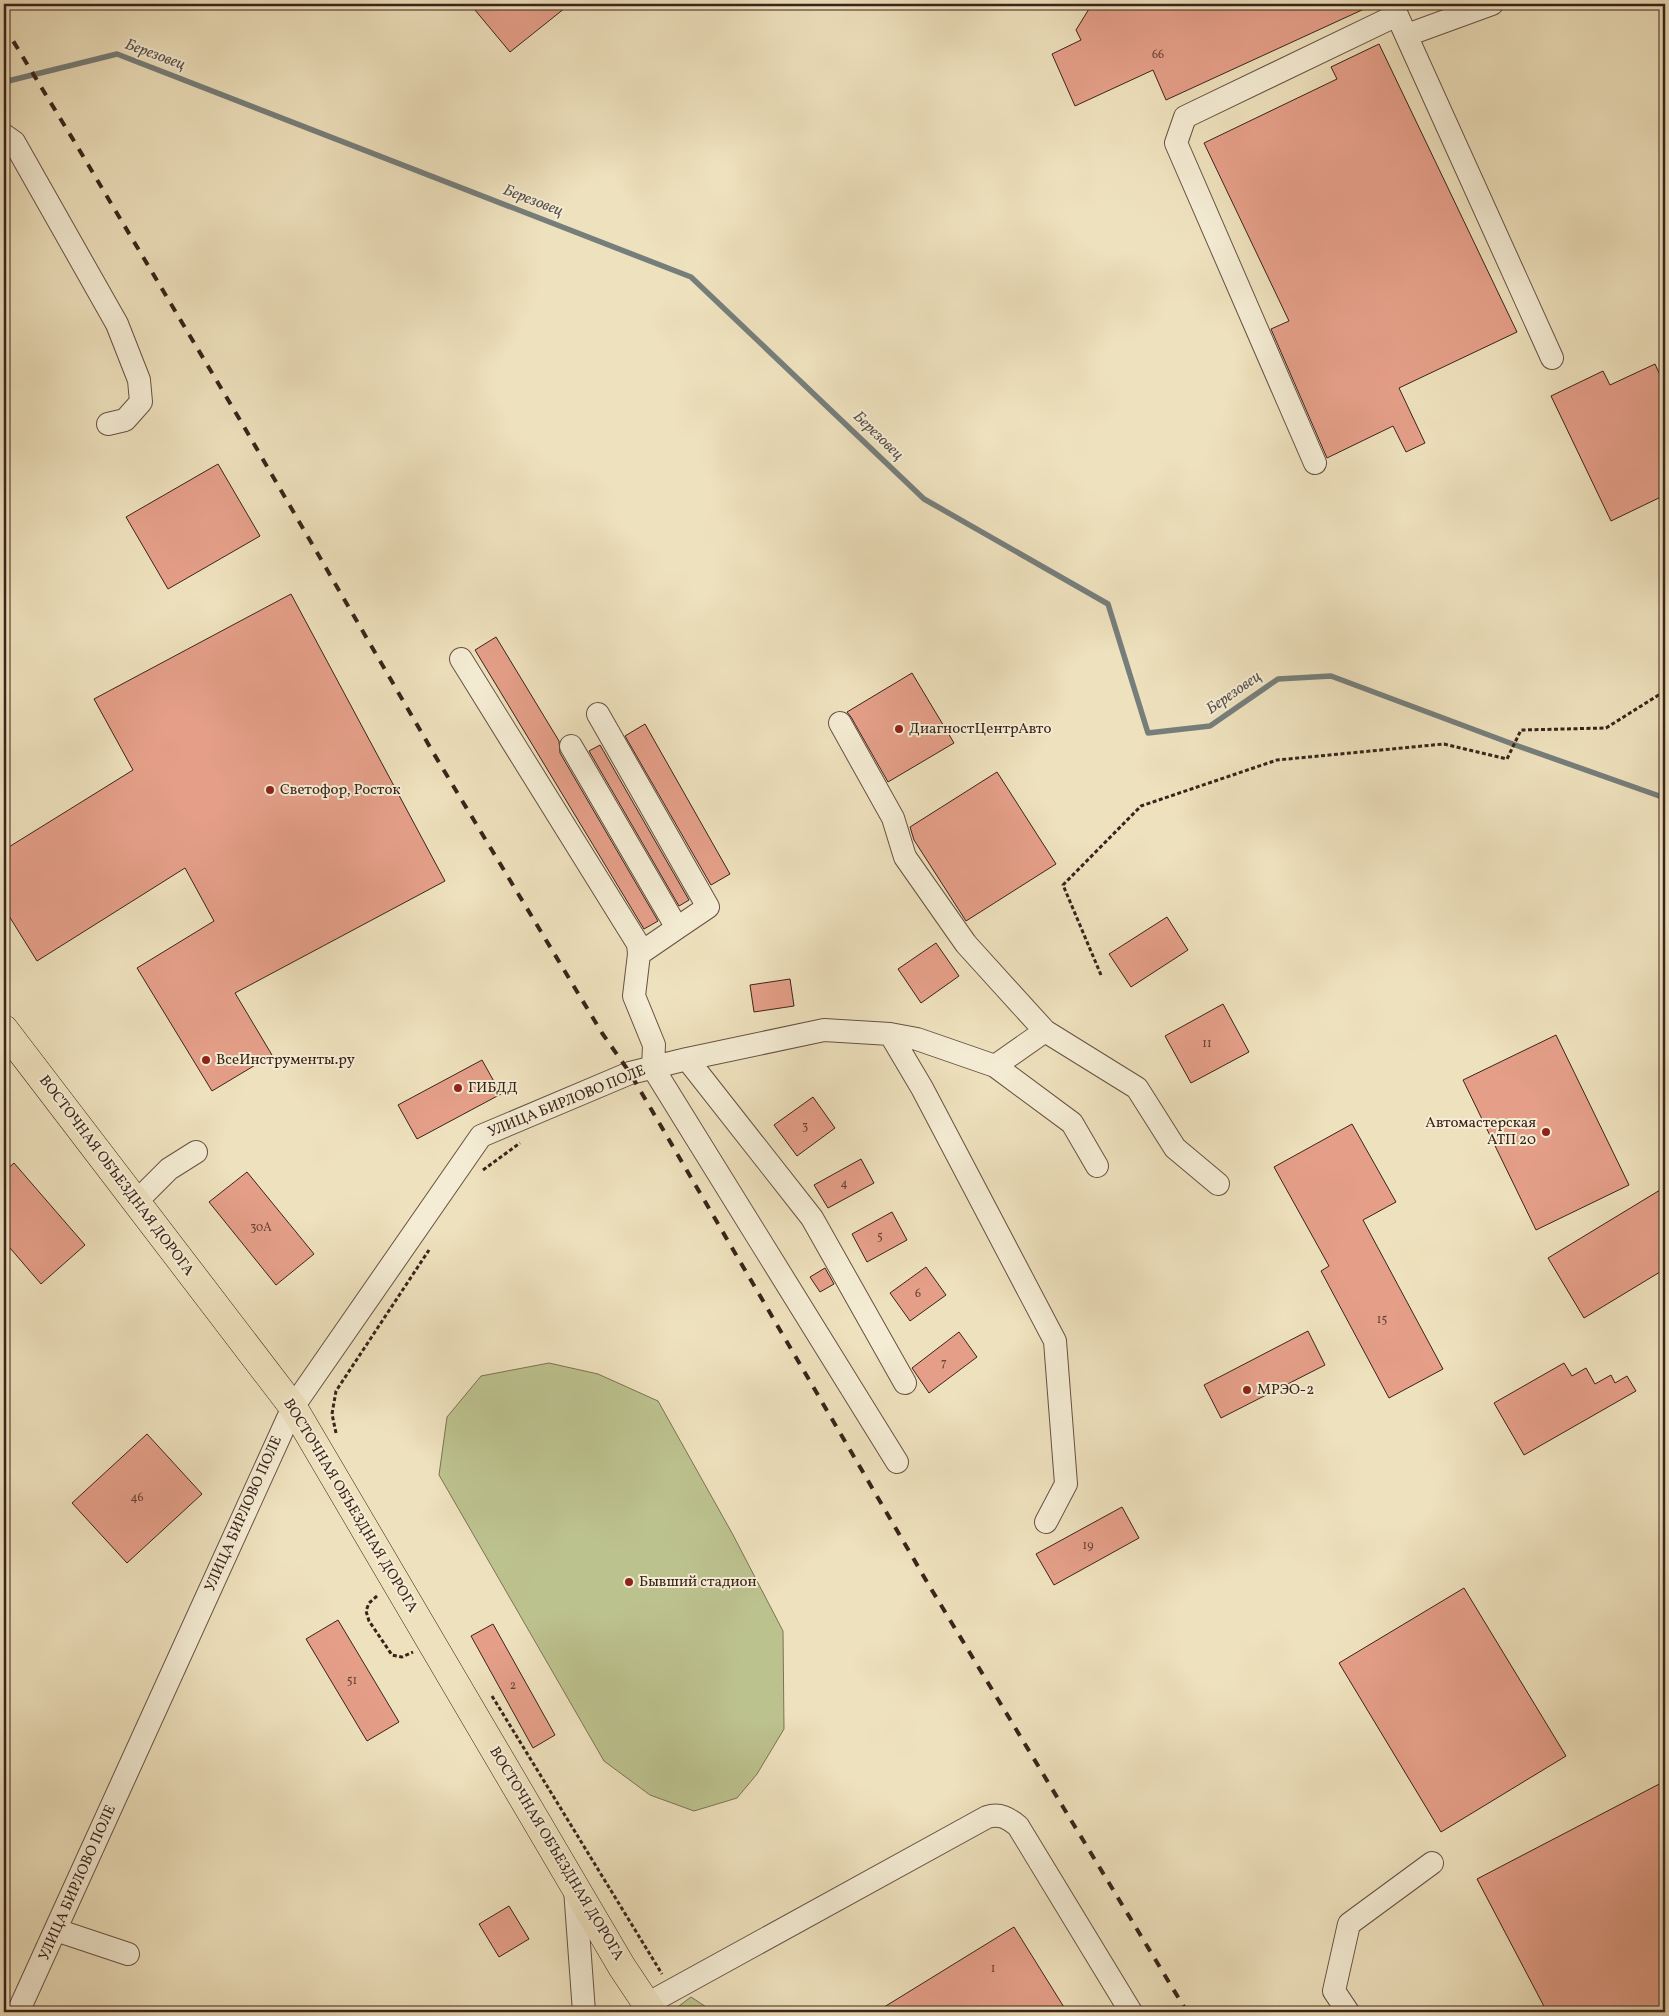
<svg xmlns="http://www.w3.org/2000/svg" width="1669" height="2016" viewBox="0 0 1669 2016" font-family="Vollkorn,serif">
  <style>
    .green { fill: #bcc28e; stroke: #7c7254 }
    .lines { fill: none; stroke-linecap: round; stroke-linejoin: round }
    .stream { stroke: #767e7b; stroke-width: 5.5 }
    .building { fill: #e59f89; stroke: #3b231a }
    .minor-casing { stroke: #685243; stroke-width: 24 }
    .major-casing { stroke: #3b231a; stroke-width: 29 }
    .path { stroke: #3b231a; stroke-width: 3; stroke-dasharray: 4 2.5; stroke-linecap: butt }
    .minor { stroke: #f4ecd4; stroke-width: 22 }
    .major { stroke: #eee1bd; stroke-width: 28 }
    .rail { stroke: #3b231a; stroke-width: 4; stroke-dasharray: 9 9; stroke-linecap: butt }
    .poi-dot { fill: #8f2418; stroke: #f4ecd4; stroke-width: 2 }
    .labels { text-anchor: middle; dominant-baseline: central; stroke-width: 4; stroke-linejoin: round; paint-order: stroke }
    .number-label { font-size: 12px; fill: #664236 }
    .poi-label { font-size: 15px; fill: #3b231a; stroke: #f4ecd4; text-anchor: start }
    .street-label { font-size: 15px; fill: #3b231a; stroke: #f4ecd4 }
    .water-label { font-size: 16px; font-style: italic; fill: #59514b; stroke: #f4ecd4 }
  </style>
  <rect width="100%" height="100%" fill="#eee1bd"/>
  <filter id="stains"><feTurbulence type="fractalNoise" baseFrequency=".004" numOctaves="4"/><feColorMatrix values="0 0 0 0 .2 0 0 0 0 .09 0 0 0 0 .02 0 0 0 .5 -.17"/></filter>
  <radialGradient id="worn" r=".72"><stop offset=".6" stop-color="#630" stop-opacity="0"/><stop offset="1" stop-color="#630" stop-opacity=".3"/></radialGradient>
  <!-- green -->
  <path class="green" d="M549 1363 598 1374 658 1401 732 1533 783 1631 784 1729 757 1774 737 1798 694 1811 650 1795 604 1761 439 1475 447 1417 481 1376Z
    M691 1997 714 2012H715H671Z"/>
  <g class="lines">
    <!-- stream -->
    <path class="stream" d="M4 82 117 54 691 277 924 499 1108 604 1148 733 1210 726 1278 679 1331 676 1518 746 1665 798"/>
  </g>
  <!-- building -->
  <path class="building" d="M470 4H570L510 52Z
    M1092 4H1375L1166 100 1153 70 1075 106 1052 54 1081 40 1076 30Z
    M1379 44 1517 332 1399 388 1425 443 1406 452 1393 426 1327 458 1271 329 1289 321 1204 143 1337 79 1331 67Z
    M1655 364 1665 386V495L1611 521 1551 396 1603 371 1610 385Z
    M218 464 260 536 168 589 126 517Z
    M291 594 445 881 235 993 272 1055 212 1091 137 968 214 921 185 868 37 961 4 908V850L133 770 94 699Z
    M496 637 559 741 560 753 658 921 644 929 475 650Z
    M912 673 954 743 888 782 851 717 847 712Z
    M645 724 730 874 711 885 625 736Z
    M600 745 689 900 679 906 589 751Z
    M997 772 1056 864 966 921 914 840 910 827Z
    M1167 917 1188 950 1131 987 1109 954Z
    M936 943 959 976 921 1003 898 969Z
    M790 979 794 1006 754 1012 750 985Z
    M1223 1004 1249 1052 1191 1083 1165 1036Z
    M1556 1035 1629 1185 1536 1230 1463 1080Z
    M482 1060 501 1094 417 1139 398 1105Z
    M813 1097 835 1128 797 1156 774 1125Z
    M1352 1124 1396 1202 1363 1220 1443 1369 1389 1398 1321 1271 1329 1266 1274 1167Z
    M861 1159 874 1183 828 1208 814 1185Z
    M14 1163 85 1245 41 1284 4 1241V1172Z
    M247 1172 314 1254 276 1285 209 1202Z
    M1665 1187V1269L1584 1318 1548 1258Z
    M892 1212 907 1240 867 1262 852 1234Z
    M926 1267 946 1295 910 1321 890 1293Z
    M825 1268 834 1284 820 1292 810 1277Z
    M1308 1331 1325 1365 1221 1418 1204 1385Z
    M959 1332 977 1357 929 1393 912 1368Z
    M1564 1363 1572 1376 1586 1368 1595 1384 1611 1375 1615 1383 1627 1376 1636 1391 1524 1455 1494 1403Z
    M147 1434 202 1494 127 1563 72 1503Z
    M1122 1507 1139 1538 1054 1585 1036 1554Z
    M1464 1588 1566 1756 1441 1832 1339 1663Z
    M338 1620 399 1722 367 1741 306 1639Z
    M493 1624 555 1735 533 1748 471 1636Z
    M1665 1781V2012H1547L1477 1879Z
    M509 1906 529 1939 499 1957 479 1924Z
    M1014 1927 1067 2012H876Z"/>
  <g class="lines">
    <!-- minor casing -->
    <g class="minor-casing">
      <path id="minor" d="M1392 4 1552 358
        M1407 35 1492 4
        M4 135 14 142 117 324 139 380 141 402 125 420 108 424
        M1315 463 1176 143 1185 117 1397 15
        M461 659 638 944 639 954 634 996 654 1045 653 1068 897 1462
        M598 714 708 907 677 928
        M840 723 893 818 905 857 966 944 1045 1031
        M571 746 677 928 639 954
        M890 1034 922 1088 1055 1341 1066 1484 1046 1522
        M687 1059 812 1218 905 1383
        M995 1066 1072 1123 1097 1166
        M136 1202 169 1169 196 1152
        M575 1889 584 2012
        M56 1930 128 1954
        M647 2004 987 1817C1000 1813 1008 1818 1018 1826L1131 2012
        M18 2012 293 1407 481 1136 630 1073 687 1059 824 1030 890 1034 917 1039 995 1066 1045 1031 1137 1088 1175 1148 1218 1184
        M1348 2012 1334 1991 1349 1924 1432 1863"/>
    </g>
    <!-- major casing -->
    <g class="major-casing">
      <path id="major" d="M4 1029 293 1407 622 1967 652 2012"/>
    </g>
    <!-- path -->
    <path class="path" d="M1101 975 1063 885 1141 806 1277 760 1444 744 1507 759 1521 730 1606 728 1665 691
      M483 1170 520 1143
      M336 1433 332 1414 336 1391 429 1250
      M377 1596 369 1603 366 1611 369 1621 392 1655 402 1657 413 1652
      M492 1696 662 1974"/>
    <!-- minor -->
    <use href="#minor" class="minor"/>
    <!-- major -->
    <use href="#major" class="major"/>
    <!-- rail -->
    <path class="rail" d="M4 26 77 146 243 425 434 754 602 1033 630 1073 930 1587 1187 2012"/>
  </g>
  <!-- markers -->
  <g class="poi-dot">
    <circle cx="899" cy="729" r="5"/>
    <circle cx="270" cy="790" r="5"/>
    <circle cx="206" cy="1060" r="5"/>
    <circle cx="458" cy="1088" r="5"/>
    <circle cx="1546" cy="1132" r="5"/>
    <circle cx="1247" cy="1390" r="5"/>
    <circle cx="629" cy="1582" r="5"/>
  </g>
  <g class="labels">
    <!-- number labels -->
    <g class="number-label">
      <text x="1158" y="55">66</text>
      <text x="1207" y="1044">11</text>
      <text x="805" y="1127">3</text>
      <text x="844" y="1184">4</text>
      <text x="261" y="1228">30А</text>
      <text x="880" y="1237">5</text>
      <text x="918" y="1294">6</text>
      <text x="1382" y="1320">15</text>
      <text x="944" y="1363">7</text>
      <text x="137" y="1498">46</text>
      <text x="1088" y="1546">19</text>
      <text x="352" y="1681">51</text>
      <text x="513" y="1686">2</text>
      <text x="993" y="1969">1</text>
    </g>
    <!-- poi labels -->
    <g class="poi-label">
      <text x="909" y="729">ДиагностЦентрАвто</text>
      <text x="280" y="790">Светофор, Росток</text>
      <text x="216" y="1060">ВсеИнструменты.ру</text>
      <text x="468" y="1088">ГИБДД</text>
      <text x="1536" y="1123" text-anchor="end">Автомастерская<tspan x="1536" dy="17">АТП 20</tspan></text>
      <text x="1257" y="1390">МРЭО-2</text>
      <text x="639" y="1582">Бывший стадион</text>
    </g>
    <!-- street labels -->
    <g class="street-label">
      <text transform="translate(567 1102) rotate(-22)">УЛИЦА БИРЛОВО ПОЛЕ</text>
      <text transform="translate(116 1176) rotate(53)">ВОСТОЧНАЯ ОБЪЕЗДНАЯ ДОРОГА</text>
      <text transform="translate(350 1506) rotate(59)">ВОСТОЧНАЯ ОБЪЕЗДНАЯ ДОРОГА</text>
      <text transform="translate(244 1514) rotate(-66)">УЛИЦА БИРЛОВО ПОЛЕ</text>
      <text transform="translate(556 1854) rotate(59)">ВОСТОЧНАЯ ОБЪЕЗДНАЯ ДОРОГА</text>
      <text transform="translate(78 1883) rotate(-66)">УЛИЦА БИРЛОВО ПОЛЕ</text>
    </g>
    <!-- water labels -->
    <g class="water-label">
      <text transform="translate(155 55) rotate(20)">Березовец</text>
      <text transform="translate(533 201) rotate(21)">Березовец</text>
      <text transform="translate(878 436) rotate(44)">Березовец</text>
      <text transform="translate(1234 693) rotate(-35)">Березовец</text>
    </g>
  </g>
  <!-- margin -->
  <rect width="1669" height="2016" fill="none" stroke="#eee1bd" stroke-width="20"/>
  <rect x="5" y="5" width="1659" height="2006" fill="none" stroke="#3b231a" stroke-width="2.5"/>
  <rect x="10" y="10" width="1649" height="1996" fill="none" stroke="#3b231a"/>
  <rect width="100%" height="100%" filter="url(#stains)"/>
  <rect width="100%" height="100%" fill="url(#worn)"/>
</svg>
